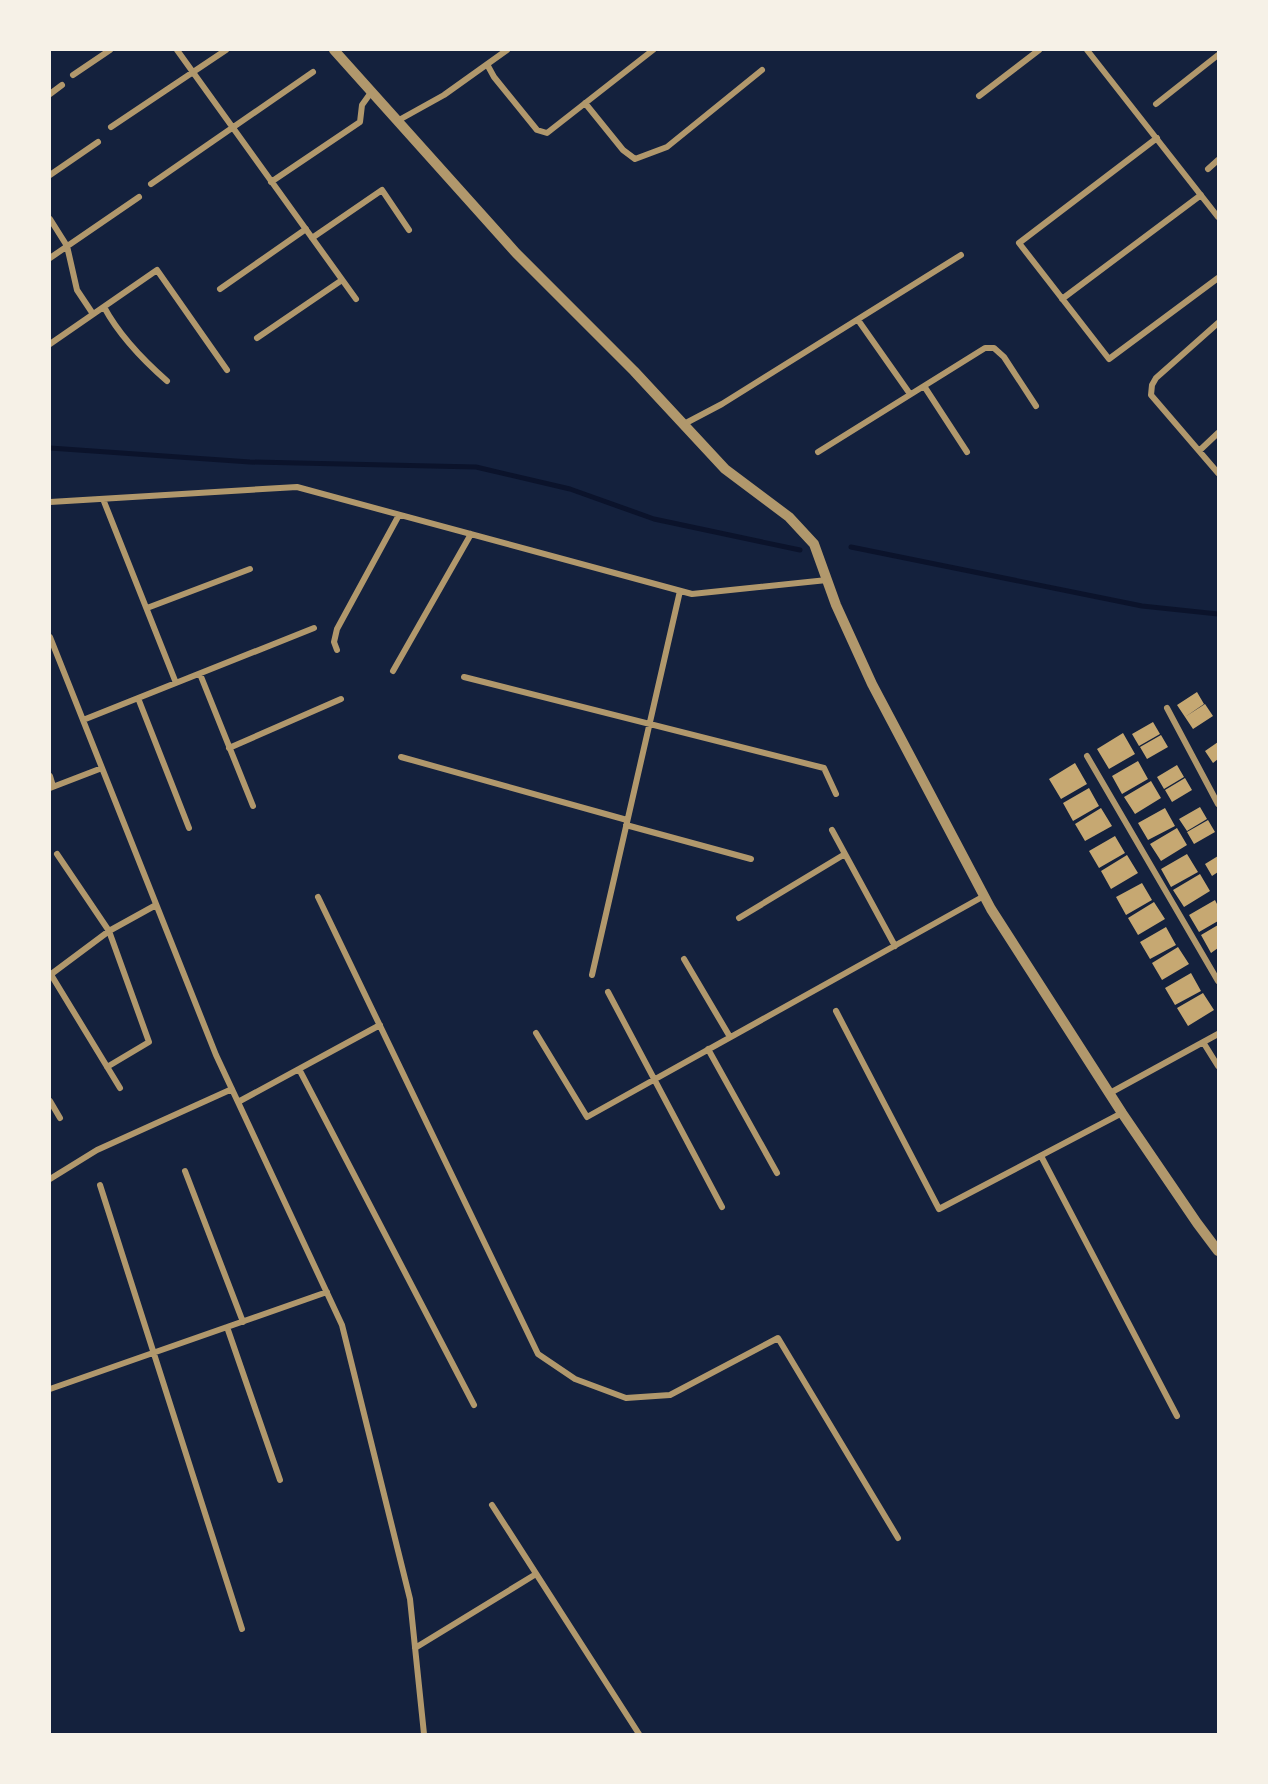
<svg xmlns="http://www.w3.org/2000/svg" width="1268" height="1784" viewBox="0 0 1268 1784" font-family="Rubik,sans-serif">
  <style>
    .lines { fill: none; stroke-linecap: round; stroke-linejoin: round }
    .stream { stroke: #0b132b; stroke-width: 5 }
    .building { fill: #c6a872 }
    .minor { stroke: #b1986c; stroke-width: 6 }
    .tertiary { stroke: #b1986c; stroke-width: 10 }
  </style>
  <rect width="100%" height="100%" fill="#14213d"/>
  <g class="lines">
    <!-- stream -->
    <path class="stream" d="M50 448 250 462 476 467 570 489 654 519 800 550
      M851 547 1142 606 1218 614"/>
  </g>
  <!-- building -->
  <path class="building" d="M1197 692 1204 704 1185 717 1177 705Z
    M1205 704 1213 716 1193 729 1185 717Z
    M1153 722 1160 734 1139 746 1132 734Z
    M1123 733 1135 754 1109 769 1097 749Z
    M1161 735 1168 747 1147 759 1140 747Z
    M1218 742V759L1213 763 1205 751Z
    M1138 761 1148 779 1122 794 1112 776Z
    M1075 763 1087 784 1061 799 1049 779Z
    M1177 765 1184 777 1164 789 1157 777Z
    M1185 778 1192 790 1172 802 1165 790Z
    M1151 781 1161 798 1135 814 1124 797Z
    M1089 788 1099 806 1073 821 1063 803Z
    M1200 807 1207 819 1187 831 1179 819Z
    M1101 808 1112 826 1085 841 1075 824Z
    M1165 808 1175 826 1148 840 1138 823Z
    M1208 820 1215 832 1194 844 1187 832Z
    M1177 828 1187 845 1161 861 1150 844Z
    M1115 836 1125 853 1099 868 1089 851Z
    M1187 854 1198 872 1171 887 1161 869Z
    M1127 855 1138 873 1111 889 1101 871Z
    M1218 856V872L1212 876 1205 864Z
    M1200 874 1210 891 1184 907 1173 890Z
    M1142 883 1152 900 1126 915 1116 897Z
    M1215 900 1218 906V921L1199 932 1189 915Z
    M1154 902 1165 919 1138 935 1128 918Z
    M1218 925V948L1211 953 1201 935Z
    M1166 927 1176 945 1150 959 1140 942Z
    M1178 947 1189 964 1162 980 1152 963Z
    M1191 973 1201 991 1175 1005 1165 988Z
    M1203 993 1214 1010 1188 1026 1177 1008Z"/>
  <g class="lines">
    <!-- minor -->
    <path class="minor" d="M177 50 356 299
      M1087 50 1218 217
      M488 66 494 77 537 130 547 133 653 50
      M73 75 110 50
      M50 94 62 85
      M979 96 1039 50
      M585 103 623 150 635 159 667 147 762 70
      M1156 104 1218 55
      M399 120 444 95 507 50
      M111 127 226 50
      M1157 138 1019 243 1109 359 1218 278
      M1208 169 1218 160
      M50 175 98 142
      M271 182 360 122 362 105 372 91
      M151 184 313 72
      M50 219 67 246 77 290 93 314
      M312 238 382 190 409 230
      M50 258 139 197
      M220 289 306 229
      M1062 299 1201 195
      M104 307C119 335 143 360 167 381
      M858 320 910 394
      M1218 323 1156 378 1152 385 1151 395 1218 473
      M257 338 342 280
      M50 344 157 270 227 370
      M924 386 967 452
      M684 424 722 404 961 255
      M1199 451 1218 433
      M818 452 985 348H994L1004 357 1036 406
      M103 499 176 683
      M50 502 297 487 692 594 827 580
      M147 608 250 569
      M50 637 216 1055 342 1325 410 1599 424 1734
      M337 650 334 642 337 629 399 515
      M393 671 471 534
      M200 674 253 806
      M464 677 824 768 836 794
      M138 698 189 828
      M1167 708 1218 804
      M83 720 314 628
      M229 748 341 699
      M1087 756 1218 981
      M401 757 627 820
      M50 776 53 786
      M50 788 102 768
      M626 825 751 859
      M832 830 895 946
      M57 854 109 931 149 1042 107 1067
      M318 897 538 1354 575 1379 626 1398 670 1395 778 1338 898 1538
      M739 918 845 854
      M684 959 730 1037
      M50 973 120 1088
      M50 975 109 931 156 905
      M592 975 680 591
      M608 992 722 1207
      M836 1011 939 1209 1122 1113
      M536 1033 587 1117 984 896
      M1203 1042 1218 1066
      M708 1049 777 1173
      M299 1069 474 1405
      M1110 1093 1218 1034
      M50 1101 60 1118
      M238 1102 380 1025
      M1041 1156 1177 1416
      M185 1171 243 1322
      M50 1179 97 1150 232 1089
      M100 1185 242 1629
      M227 1327 280 1480
      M50 1389 327 1292
      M492 1505 639 1734
      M415 1648 536 1574"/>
    <!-- tertiary -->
    <path class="tertiary" d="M334 50 516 253 634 371 725 469 789 517 814 544 836 605 872 684 991 909 1122 1113 1197 1223 1218 1251"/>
  </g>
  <!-- border -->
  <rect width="1268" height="1784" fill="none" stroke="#f6f1e7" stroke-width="102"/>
</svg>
